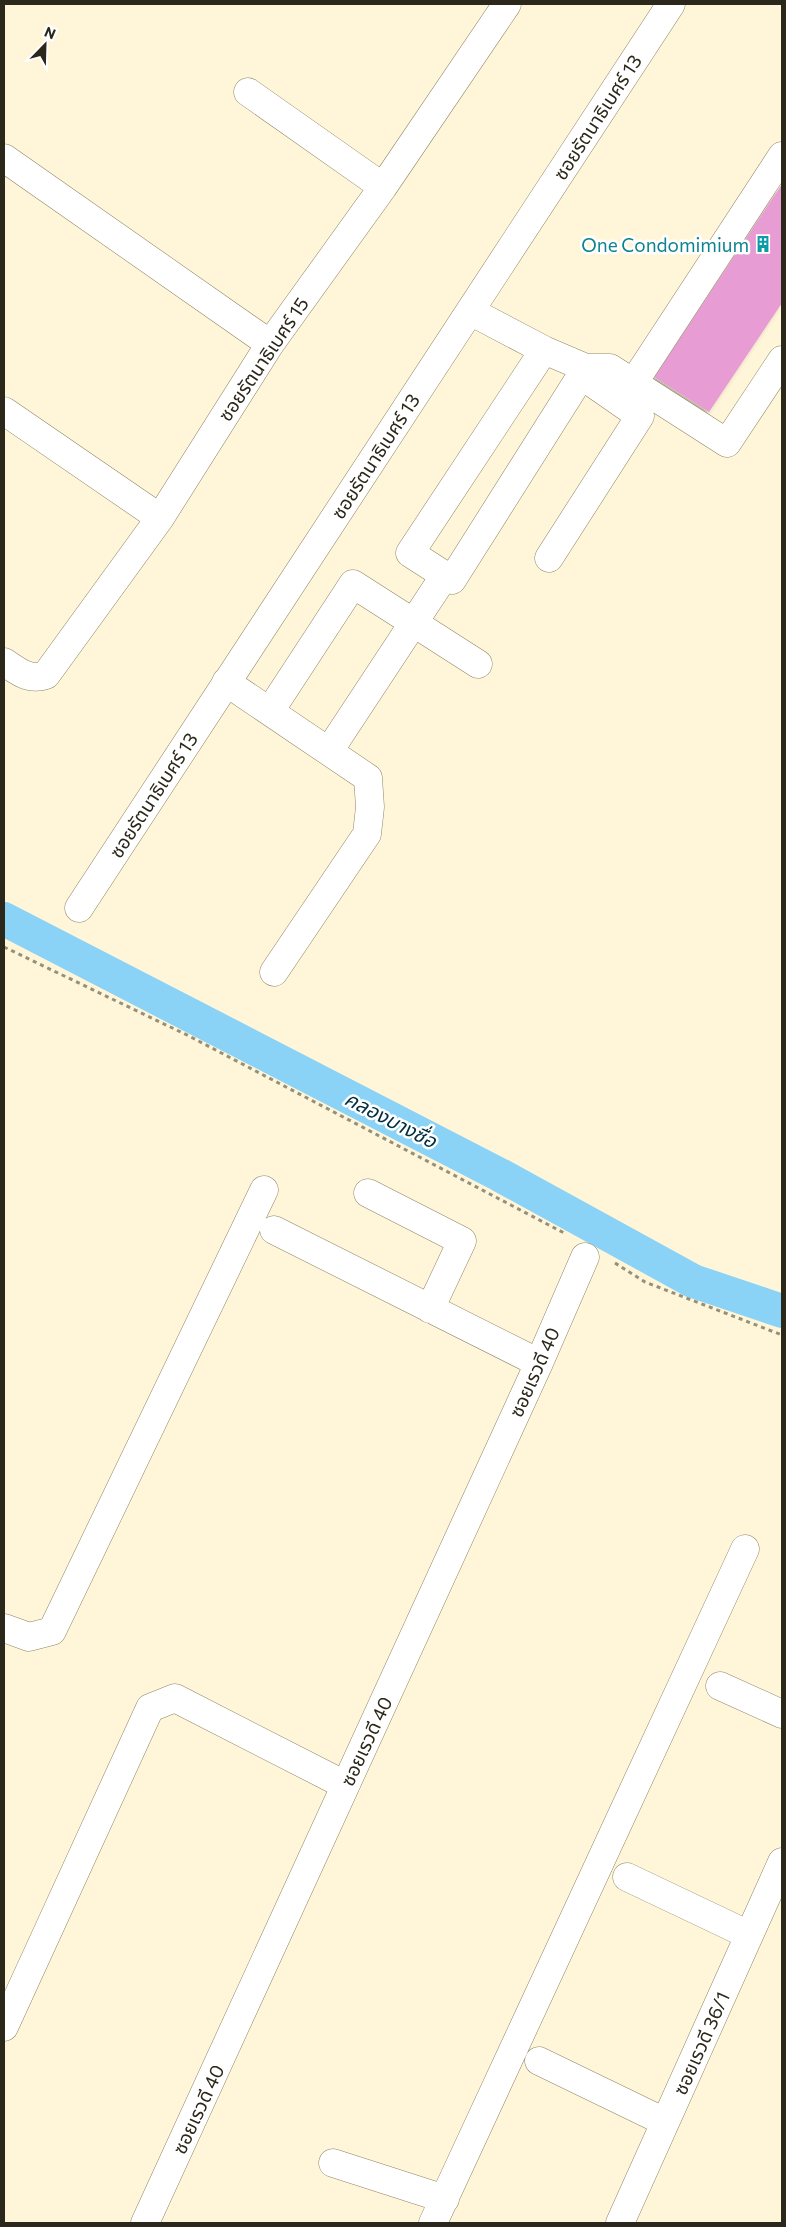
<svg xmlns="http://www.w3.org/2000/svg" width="786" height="2227" viewBox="0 0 786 2227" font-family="Commissioner,'Noto Sans Thai',sans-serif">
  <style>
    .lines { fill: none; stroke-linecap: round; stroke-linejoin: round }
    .canal { stroke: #8ad3f7; stroke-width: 34 }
    .building { fill: #e79dd3; filter: url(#shadow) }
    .minor-casing { stroke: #8f8565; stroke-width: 29 }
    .path { stroke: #96907b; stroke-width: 3; stroke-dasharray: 4 4; stroke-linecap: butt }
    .minor { stroke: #fff; stroke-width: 28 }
    .labels { text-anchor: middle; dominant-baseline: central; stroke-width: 5; stroke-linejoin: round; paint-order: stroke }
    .street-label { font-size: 19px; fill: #2b271a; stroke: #fff }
    .culture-label { font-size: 19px; fill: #0d838f; stroke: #fff; text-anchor: end }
    .water-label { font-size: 20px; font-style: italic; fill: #012e40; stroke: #fff }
  </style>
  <defs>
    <filter id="shadow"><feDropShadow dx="-4.5" dy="4.5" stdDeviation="2.5" flood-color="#0004"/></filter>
  </defs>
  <rect width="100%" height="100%" fill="#fff6da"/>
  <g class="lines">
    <!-- canal -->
    <path class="canal" d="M4 919 500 1175 693 1281 782 1311"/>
  </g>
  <!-- building -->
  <path class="building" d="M782 184V303L709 412 654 377Z"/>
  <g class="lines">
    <!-- minor casing -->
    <g class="minor-casing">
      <path id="minor" d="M248 92 383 187
        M4 158 270 344
        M470 311 544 350 586 368H610L727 443 782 360
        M544 350 410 553 452 580 586 368
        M634 382 782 156
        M4 411 160 518
        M549 558 640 416 581 375
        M4 662C18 671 28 681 46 675L160 518 270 344 383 187 507 4
        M226 682 368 778 370 807 367 834 274 972
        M270 711 353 584 478 664
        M329 751 445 575
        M79 908 671 4
        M368 1193 462 1241 430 1309
        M274 1230 539 1363
        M4 1628 29 1637 52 1631 264 1190
        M720 1686 782 1714
        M627 1877 749 1935
        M4 2027 150 1708 175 1698 345 1785
        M539 2061 665 2122
        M333 2163 445 2199
        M145 2223 539 1363 585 1257
        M433 2223 745 1549
        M620 2223 782 1862"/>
    </g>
    <!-- path -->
    <path class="path" d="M4 947 189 1036 566 1234
      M615 1263 645 1282 782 1335"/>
    <!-- minor -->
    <use href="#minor" class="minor"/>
  </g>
  <!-- icons -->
  <defs>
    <g id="building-bare" transform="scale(1.35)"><path d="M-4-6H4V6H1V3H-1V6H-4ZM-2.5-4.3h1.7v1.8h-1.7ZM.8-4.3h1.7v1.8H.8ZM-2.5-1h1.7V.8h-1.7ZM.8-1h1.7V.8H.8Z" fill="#0f9aa8" stroke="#fff" stroke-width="2.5" paint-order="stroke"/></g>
  </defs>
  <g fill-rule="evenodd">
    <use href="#building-bare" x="763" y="244"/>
  </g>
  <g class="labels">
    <!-- street labels -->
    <g class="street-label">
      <text transform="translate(597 117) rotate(-57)">ซอยรัตนาธิเบศร์ 13</text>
      <text transform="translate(263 359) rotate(-56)">ซอยรัตนาธิเบศร์ 15</text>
      <text transform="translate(375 456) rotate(-57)">ซอยรัตนาธิเบศร์ 13</text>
      <text transform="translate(153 795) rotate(-57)">ซอยรัตนาธิเบศร์ 13</text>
      <text transform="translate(534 1372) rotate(-66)">ซอยเรวดี 40</text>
      <text transform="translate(366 1741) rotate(-65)">ซอยเรวดี 40</text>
      <text transform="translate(701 2043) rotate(-66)">ซอยเรวดี 36/1</text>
      <text transform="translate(198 2109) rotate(-65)">ซอยเรวดี 40</text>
    </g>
    <!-- culture labels -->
    <g class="culture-label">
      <text x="749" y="244">One Condomimium</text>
    </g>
    <!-- water labels -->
    <g class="water-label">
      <text transform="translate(391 1119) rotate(27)">คลองบางซื่อ</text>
    </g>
  </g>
  <!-- border -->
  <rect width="786" height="2227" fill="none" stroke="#2b271a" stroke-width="10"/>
  <!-- north arrow -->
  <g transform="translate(45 45) rotate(23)" stroke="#ffffff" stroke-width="4" paint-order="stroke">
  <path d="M0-4L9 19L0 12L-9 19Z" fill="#2b271a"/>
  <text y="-8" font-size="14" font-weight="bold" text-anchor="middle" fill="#2b271a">N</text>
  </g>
</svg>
